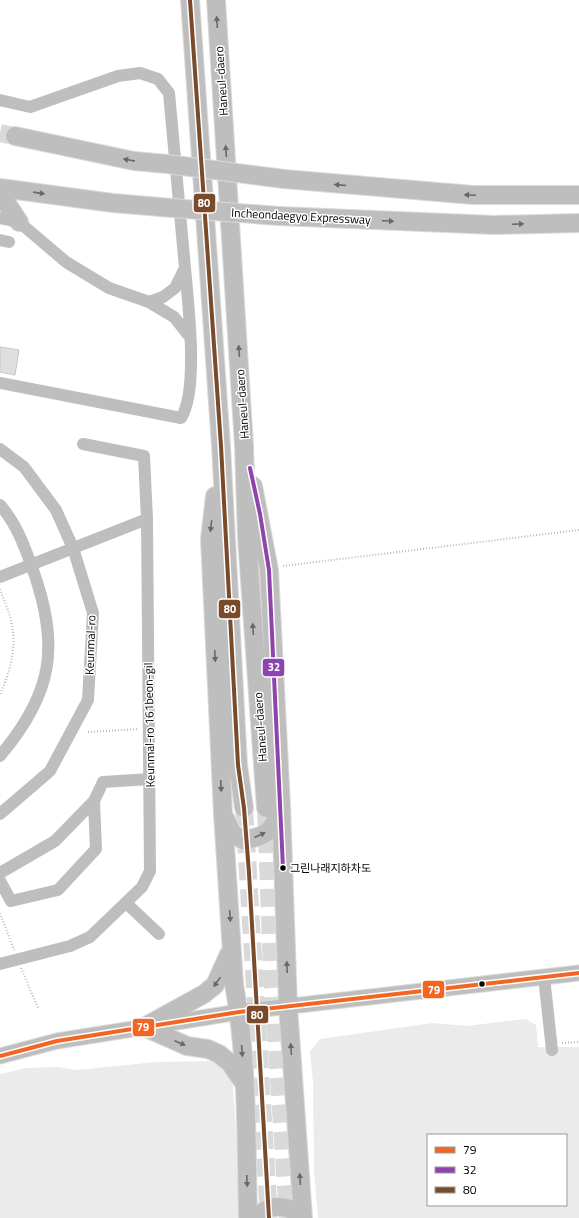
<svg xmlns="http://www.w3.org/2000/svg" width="579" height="1218" viewBox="0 0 579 1218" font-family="'Titillium Web','Noto Sans KR',sans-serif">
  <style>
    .green { fill: #ebebeb; fill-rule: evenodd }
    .building { fill: #dfdfdf; stroke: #c6c6c6 }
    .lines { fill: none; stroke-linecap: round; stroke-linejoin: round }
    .highway-tunnel { stroke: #d9d9d9; stroke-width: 18; stroke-dasharray: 18 9; stroke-linecap: butt }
    .major-casing { stroke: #dbdbdb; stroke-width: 17 }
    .highway-casing { stroke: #dbdbdb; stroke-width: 20 }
    .path { stroke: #b9b9b9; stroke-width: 2; stroke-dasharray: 1 2; stroke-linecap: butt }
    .minor { stroke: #bebebe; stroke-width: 12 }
    .major { stroke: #bebebe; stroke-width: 15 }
    .highway { stroke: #bebebe; stroke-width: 18 }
    .highway-bridge-casing { stroke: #dbdbdb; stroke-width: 20; stroke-linecap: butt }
    .highway-bridge { stroke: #bebebe; stroke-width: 18 }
    .bus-1-casing { stroke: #fff; stroke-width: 7 }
    .bus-2-casing { stroke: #fff; stroke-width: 7 }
    .bus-3-casing { stroke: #fff; stroke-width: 7 }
    .bus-1 { stroke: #f26522; stroke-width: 4 }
    .bus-2 { stroke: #8e44ad; stroke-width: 4 }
    .bus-3 { stroke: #7a4b2a; stroke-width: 4 }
    .oneway { fill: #686868 }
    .bus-dot { fill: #000; stroke: #fff; stroke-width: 1.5 }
    .labels { text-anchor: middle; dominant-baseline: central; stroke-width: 3; stroke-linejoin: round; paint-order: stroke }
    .bus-label { font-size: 11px; fill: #000; stroke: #fff; text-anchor: start }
    .street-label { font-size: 12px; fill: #000; stroke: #fff }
    .line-badge { stroke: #fff; stroke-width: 1.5 }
    .badge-label { font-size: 11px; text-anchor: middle; font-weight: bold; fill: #fff }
  </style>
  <rect width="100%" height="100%" fill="#fff"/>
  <!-- green -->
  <path class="green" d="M526 1019 536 1025 538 1047H579V1218H318L314 1170 313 1081 310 1051 320 1039 433 1023 466 1026ZM428 1135H566V1205H428Z
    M214 1061 229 1074 233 1086 242 1218H0V1074L26 1068 59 1067 77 1070 156 1062Z"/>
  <!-- building -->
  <path class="building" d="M0 347 19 350 15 375 0 372Z"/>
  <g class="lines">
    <!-- highway-tunnel -->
    <path class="highway-tunnel" d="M0 133 15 136
      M244 808 269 1218
      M266 808 272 971 288 1218"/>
    <!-- major casing -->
    <g class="major-casing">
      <path id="major" d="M0 1056 57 1041 239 1012 579 973"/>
    </g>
    <!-- highway casing -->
    <g class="highway-casing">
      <path id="highway" d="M190 0 221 446 238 765 244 808
        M216 0 244 446 247 538 266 808
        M15 136 134 161 167 164
        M284 179 473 195H579
        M0 188 113 203 172 208
        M0 193 19 222
        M279 216 494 225 579 223
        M253 486 269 570 281 805 288 1006 303 1218
        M215 496 210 539 223 814 234 984C248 1061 246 1140 248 1218
        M224 816 232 833 243 840C266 837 273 831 280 809
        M144 1027 204 994 215 985 229 954
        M144 1027 187 1046 208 1049 219 1054 230 1063 244 1083
        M257 1218C268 1203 289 1203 300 1218"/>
    </g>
    <!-- path -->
    <path class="path" d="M283 566 579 530
      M0 589C4 601 10 613 12 625 17 649 9 673 0 695
      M88 732 139 729
      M0 913 14 950
      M21 968 38 1008
      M562 1043 579 1042"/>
    <!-- minor -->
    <path class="minor" d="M0 100 30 107 118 76 140 73 158 79 169 93 185 268 175 288 163 297 149 302 109 288 66 262 19 222 0 218
      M0 240 9 242
      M149 302 174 317 190 337
      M0 383 181 418C199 390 188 303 185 268
      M0 449 24 467 56 510 73 548 93 613 88 700 50 771 0 814
      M0 505C16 523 24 545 32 567 60 645 54 692 0 756
      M0 577 147 519
      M0 873 55 841 94 801 103 782 150 779
      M0 881 11 901 58 890 96 849 94 801
      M126 903 159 934
      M0 964 70 946 90 937 142 887 150 871 147 519 144 456 83 444
      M544 977 552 1050"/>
    <!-- major -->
    <use href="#major" class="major"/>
    <!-- highway -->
    <use href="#highway" class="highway"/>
    <!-- highway-bridge casing -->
    <g class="highway-bridge-casing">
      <path id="highway-bridge" d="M167 164 284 179
        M172 208 279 216"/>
    </g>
    <!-- highway-bridge -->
    <use href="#highway-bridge" class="highway-bridge"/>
    <!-- bus-1 casing -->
    <g class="bus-1-casing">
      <path id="bus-1" d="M0 1056 57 1041 239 1012 579 973"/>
    </g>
    <!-- bus-2 casing -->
    <g class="bus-2-casing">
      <path id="bus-2" d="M250 468 260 514 269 570 283 868"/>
    </g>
    <!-- bus-3 casing -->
    <g class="bus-3-casing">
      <path id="bus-3" d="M190 0 221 446 238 765 244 808 249 873 269 1218"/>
    </g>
    <!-- bus-1 -->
    <use href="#bus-1" class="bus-1"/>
    <!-- bus-2 -->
    <use href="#bus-2" class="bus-2"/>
    <!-- bus-3 -->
    <use href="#bus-3" class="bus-3"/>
  </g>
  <!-- one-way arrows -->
  <defs><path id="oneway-solid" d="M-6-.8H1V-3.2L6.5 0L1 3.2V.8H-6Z"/></defs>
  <g class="oneway">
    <use href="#oneway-solid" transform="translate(217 22) rotate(-94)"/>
    <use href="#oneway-solid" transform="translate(226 151) rotate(-94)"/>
    <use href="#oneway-solid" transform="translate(129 160) rotate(-169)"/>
    <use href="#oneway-solid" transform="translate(340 185) rotate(-175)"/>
    <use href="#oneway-solid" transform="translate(39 193) rotate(8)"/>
    <use href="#oneway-solid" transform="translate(470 195) rotate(-177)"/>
    <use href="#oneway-solid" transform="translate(388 221) rotate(2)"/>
    <use href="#oneway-solid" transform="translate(518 224) rotate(-2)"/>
    <use href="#oneway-solid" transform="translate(239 351) rotate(-94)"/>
    <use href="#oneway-solid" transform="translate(211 526) rotate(97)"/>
    <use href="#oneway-solid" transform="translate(253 629) rotate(-94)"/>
    <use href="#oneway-solid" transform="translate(215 656) rotate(87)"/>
    <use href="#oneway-solid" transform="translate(221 786) rotate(87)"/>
    <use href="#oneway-solid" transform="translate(260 835) rotate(-24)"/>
    <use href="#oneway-solid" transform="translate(230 916) rotate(86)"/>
    <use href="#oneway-solid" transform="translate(287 967) rotate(-92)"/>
    <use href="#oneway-solid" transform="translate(217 982) rotate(125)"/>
    <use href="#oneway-solid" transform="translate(180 1043) rotate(23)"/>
    <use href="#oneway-solid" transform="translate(291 1049) rotate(-94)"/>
    <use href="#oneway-solid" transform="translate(242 1051) rotate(86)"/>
    <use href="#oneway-solid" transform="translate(300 1179) rotate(-94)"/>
    <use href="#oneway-solid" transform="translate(247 1181) rotate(88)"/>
  </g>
  <!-- markers -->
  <g class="bus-dot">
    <circle cx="283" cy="868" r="3.5"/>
    <circle cx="482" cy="984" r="3.5"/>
  </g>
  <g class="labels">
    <!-- bus labels -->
    <g class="bus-label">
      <text x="290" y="868">그린나래지하차도</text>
    </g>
    <!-- street labels -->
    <g class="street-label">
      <text transform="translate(221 81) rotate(-94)">Haneul-daero</text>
      <text transform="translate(301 216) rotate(3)">Incheondaegyo Expressway</text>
      <text transform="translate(242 404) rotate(-94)">Haneul-daero</text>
      <text transform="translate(90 645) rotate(-88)">Keunmal-ro</text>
      <text transform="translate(149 725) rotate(-91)">Keunmal-ro 161beon-gil</text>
      <text transform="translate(260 727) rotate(-94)">Haneul-daero</text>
    </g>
  </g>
  <g class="line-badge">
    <rect x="193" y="193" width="23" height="20" rx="4" fill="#7a4b2a"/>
    <rect x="218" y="599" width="23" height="20" rx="4" fill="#7a4b2a"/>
    <rect x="262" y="658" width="23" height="19" rx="4" fill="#8e44ad"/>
    <rect x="422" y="980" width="23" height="19" rx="4" fill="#f26522"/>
    <rect x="246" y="1005" width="23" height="19" rx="4" fill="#7a4b2a"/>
    <rect x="132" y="1018" width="23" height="19" rx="4" fill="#f26522"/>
  </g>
  <g class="badge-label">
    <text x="204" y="207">80</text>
    <text x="230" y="613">80</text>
    <text x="274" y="671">32</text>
    <text x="434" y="994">79</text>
    <text x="257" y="1019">80</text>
    <text x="143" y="1031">79</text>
  </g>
  <!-- legend -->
  <rect x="427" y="1134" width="140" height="72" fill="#ffffff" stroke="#999999"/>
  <rect x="435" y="1147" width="20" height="6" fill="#f26522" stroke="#999999"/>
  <text x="463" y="1154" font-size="12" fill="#000000">79</text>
  <rect x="435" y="1167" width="20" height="6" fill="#8e44ad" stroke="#999999"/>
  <text x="463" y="1174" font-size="12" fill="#000000">32</text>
  <rect x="435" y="1187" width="20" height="6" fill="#7a4b2a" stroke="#999999"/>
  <text x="463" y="1194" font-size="12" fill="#000000">80</text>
</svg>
